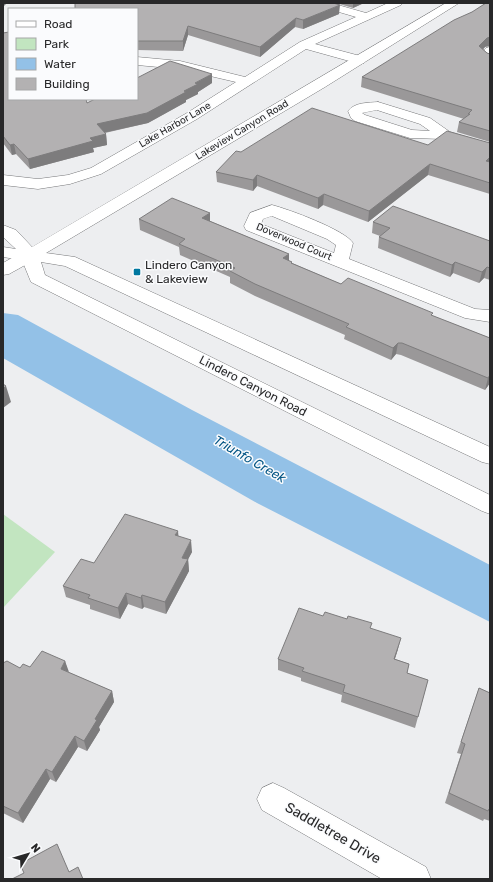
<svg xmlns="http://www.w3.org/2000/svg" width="493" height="882" viewBox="0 0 493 882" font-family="Rubik,sans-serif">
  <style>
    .green { fill: #c2e5c0 }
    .water { fill: #93c1e7 }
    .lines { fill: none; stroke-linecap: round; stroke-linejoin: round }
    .street-casing { stroke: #77787a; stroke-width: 1 }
    .secondary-casing { stroke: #77787a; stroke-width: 1 }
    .street { fill: #fff; fill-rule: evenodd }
    .secondary { fill: #fff; fill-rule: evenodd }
    .wall { fill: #9a9899 }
    .shaded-wall { fill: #7d7c7d }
    .building { fill: #b3b1b2; stroke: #7d7c7d }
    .poi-dot { fill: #0078a0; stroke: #fafbfd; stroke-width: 1.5 }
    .labels { text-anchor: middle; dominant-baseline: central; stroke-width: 3; stroke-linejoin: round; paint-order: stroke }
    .far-street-label { font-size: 10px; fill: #282829; stroke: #fafbfd }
    .poi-label { font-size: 12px; fill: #282829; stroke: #fafbfd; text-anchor: start }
    .street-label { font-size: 12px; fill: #282829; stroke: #fafbfd }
    .water-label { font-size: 13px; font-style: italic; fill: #055685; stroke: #fafbfd }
    .near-street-label { font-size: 14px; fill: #282829; stroke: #fafbfd }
  </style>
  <rect width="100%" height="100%" fill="#edeef0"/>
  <!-- green -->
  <path class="green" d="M3 514 55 552 3 608Z"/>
  <!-- water -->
  <path class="water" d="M3 313 18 315 192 410 490 565V622L257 503 3 358Z"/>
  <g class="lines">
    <!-- street casing -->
    <g class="street-casing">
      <path id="street" d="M314 3H331L366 13 388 3H402L401 5 315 44 364 57 366 60 364 63 360 64 306 49 197 119 101 174 70 184 38 189 3 185V175L38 179 68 175 91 168 187 113 236 82 180 69 137 65V57L180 61 245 77 300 42 356 17 315 5Z
        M490 47V62L486 61 479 55 486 48Z
        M378 102 430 118 450 132 490 144V153L444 139 410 138 355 121 351 118 348 111C355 102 368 103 378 102ZM377 110 420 124 430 131 412 130 365 115 362 113Z
        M272 205C288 209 345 230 353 243L349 259 475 309 490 310V322L465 318 246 230 244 226 250 213ZM272 216 327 239 336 245 334 253 261 224 263 219Z
        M30 250 36 251 39 255 36 259 9 274 3 275V263L24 251Z
        M273 783 284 788 426 867 431 879H382L262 810 257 799 262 788Z"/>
    </g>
    <!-- secondary casing -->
    <g class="secondary-casing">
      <path id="secondary" d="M446 3H459L325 87 46 253 75 257 490 447V464L482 462 65 266 41 262 45 275 490 495V514L482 511 31 282 22 260 3 257V247L16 249 3 237V225L16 230 32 247Z"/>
    </g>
    <!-- street -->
    <use href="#street" class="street"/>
    <!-- secondary -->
    <use href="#secondary" class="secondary"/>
  </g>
  <!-- wall -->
  <path class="wall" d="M336 3H364L353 8Z
    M137 9 339 14 303 29 295 27 260 57 188 35 183 51 137 50Z
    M472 12 485 47 483 49 487 53 490 54V142L457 132 459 122 464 119 361 87 362 77Z
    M3 33 87 103 212 83 198 92V94L186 100V102L148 123 105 133 106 134 107 145 93 148 94 152 30 169 16 154 12 155 3 143Z
    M490 143V194L428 175 368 222 323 205 318 209 257 186 253 191 217 182 216 172 241 152Z
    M210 213V221L289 254V261L292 262V263L341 284 433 316 490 338V383L485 390 401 355 396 354 391 360 344 339 345 335 255 296 230 283V277L180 255 179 247 140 230 139 219Z
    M373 222 490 241V280L484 278 479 283 453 273 450 277 378 248 379 237 380 236 372 233Z
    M178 536 192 552 188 559 189 571 166 614 144 607 142 609 128 604 120 619 90 609V605L66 597 63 586 94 563Z
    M323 616 371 628 398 649 395 659 409 664 407 673 428 680 415 728 341 702 342 695 301 681V678L278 670V659Z
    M65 661 68 672 112 691 114 702 99 727 100 730 87 751 78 747 56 782 50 779 23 823 3 813V663L20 668 30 667Z
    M479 688 490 693V821L484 819 483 821 445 803 461 754 457 753Z"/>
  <!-- shaded-wall -->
  <path class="shaded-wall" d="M3 3H7L3 7Z
    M353 3H364L353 8Z
    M340 5 339 14 303 29V20Z
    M296 18 295 27 260 57V47Z
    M188 26V35L183 51V41Z
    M490 37V46L485 47 478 55 479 46 487 38Z
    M212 74V83L198 92V94L186 100V102L148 123 98 134 97 124 184 91 195 83Z
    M106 134 107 145 93 148 94 152 30 169 28 159 90 138Z
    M14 144 16 154 12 155 10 145Z
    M490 157V166L486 161Z
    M430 164 428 175 368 222 369 211Z
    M257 175V186L253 191V180Z
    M324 194 323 205 318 209V198Z
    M210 213V224L202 218Z
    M289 254V265L283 258Z
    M455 262 453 273 450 277 452 265Z
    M487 267 484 278 479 283 482 272Z
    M398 343 396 354 391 360 393 348Z
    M490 375V383L485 390 488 378Z
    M6 386 11 402 3 408V389Z
    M178 531 179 542 175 535Z
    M191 540 192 552 183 569 182 558Z
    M188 559 189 571 166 614 165 602Z
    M126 593 128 604 120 619 118 608Z
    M142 595 144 607 142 609 141 598Z
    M401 638 398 649 391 670 394 659Z
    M65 661 69 672 61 669Z
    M112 691 114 702 99 727 100 730 87 751 84 741 95 719Z
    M75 736 78 747 56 782 52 772Z
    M46 769 50 779 23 823 18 813Z"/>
  <!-- building -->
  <path class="building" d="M75 3H333L340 5 303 20 296 18 260 47 188 26 183 41H137V9H75Z
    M486 3H490V37L487 38 479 46 487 53 490 54V131L459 122 470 114H468L472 110 362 77 454 20 472 12Z
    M9 32V99H86L87 103 95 99H137V78L170 61 212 74 195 83 198 84 184 91 186 92 147 113 97 124 106 134 90 138 93 141 28 159 14 144 10 145 3 136V33Z
    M312 108 428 145 447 131 490 143V157L486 161 490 162V183L430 164 369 211 324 194 318 198 257 175 253 180 216 172 236 151 241 152Z
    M172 198 210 213 202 218 289 254 283 258 292 262 291 263 341 284 348 278 433 313 431 315 490 338V375L488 378 402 343H398L393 348 346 327 349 324 255 284 230 271 235 268 179 244 185 239 139 219Z
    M393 206 490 241V268L487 267 482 272 455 262 452 265 379 237 390 228 373 222Z
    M3 384 6 386 3 389Z
    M125 514 175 530 178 531 175 535 191 540 182 558 188 559 165 602 142 595 141 598 126 593 118 608 88 598 90 595 63 586 81 559 94 563Z
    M299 608 323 616 325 612 347 619 348 616 372 623 370 628 401 638 394 659 409 664 407 673 428 680 418 717 343 692 345 685 302 671 304 668 278 659Z
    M42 651 65 661 61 669 112 691 95 719 97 720 84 741 75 736 52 772 46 769 18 813 3 806V663L7 661 20 668 23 664 30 667Z
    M479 688 490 693V809H489L488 811 449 793 465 744 461 742Z
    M57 844 69 872 78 867 83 879H12L24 873 20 864Z"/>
  <!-- markers -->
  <rect class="poi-dot" x="133" y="268" width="8" height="8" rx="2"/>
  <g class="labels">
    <!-- far-street labels -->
    <g class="far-street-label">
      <text transform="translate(175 125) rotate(-30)">Lake Harbor Lane</text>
      <text transform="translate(242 130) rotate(-31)">Lakeview Canyon Road</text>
      <text transform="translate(294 242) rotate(23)">Doverwood Court</text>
    </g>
    <!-- poi labels -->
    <g class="poi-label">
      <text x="145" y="265">Lindero Canyon<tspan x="145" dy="14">&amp; Lakeview</tspan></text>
    </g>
    <!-- street labels -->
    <g class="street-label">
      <text transform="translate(253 386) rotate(27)">Lindero Canyon Road</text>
    </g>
    <!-- water labels -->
    <g class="water-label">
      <text transform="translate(250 459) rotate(30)">Triunfo Creek</text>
    </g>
    <!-- near-street labels -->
    <g class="near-street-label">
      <text transform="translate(333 833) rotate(30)">Saddletree Drive</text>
    </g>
  </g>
  <!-- border -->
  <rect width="493" height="882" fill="none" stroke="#282829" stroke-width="8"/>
  <!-- legend -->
  <rect x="8" y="8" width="130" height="92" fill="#fafbfd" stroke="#a6a7a8"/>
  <rect x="16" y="21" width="20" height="6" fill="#ffffff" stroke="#a6a7a8"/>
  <text x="44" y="28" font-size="12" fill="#282829">Road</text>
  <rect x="16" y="38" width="20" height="12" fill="#c2e5c0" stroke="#a6a7a8"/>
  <text x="44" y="48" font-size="12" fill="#282829">Park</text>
  <rect x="16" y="58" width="20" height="12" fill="#93c1e7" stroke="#a6a7a8"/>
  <text x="44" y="68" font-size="12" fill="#282829">Water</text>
  <rect x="16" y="78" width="20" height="12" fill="#b3b1b2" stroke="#a6a7a8"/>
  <text x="44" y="88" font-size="12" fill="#282829">Building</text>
  <!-- north arrow -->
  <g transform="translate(28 854) rotate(52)" stroke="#fafbfd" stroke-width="3" paint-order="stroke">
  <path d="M0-3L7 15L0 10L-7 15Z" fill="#282829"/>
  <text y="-6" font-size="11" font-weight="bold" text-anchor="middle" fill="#282829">N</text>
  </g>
</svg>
